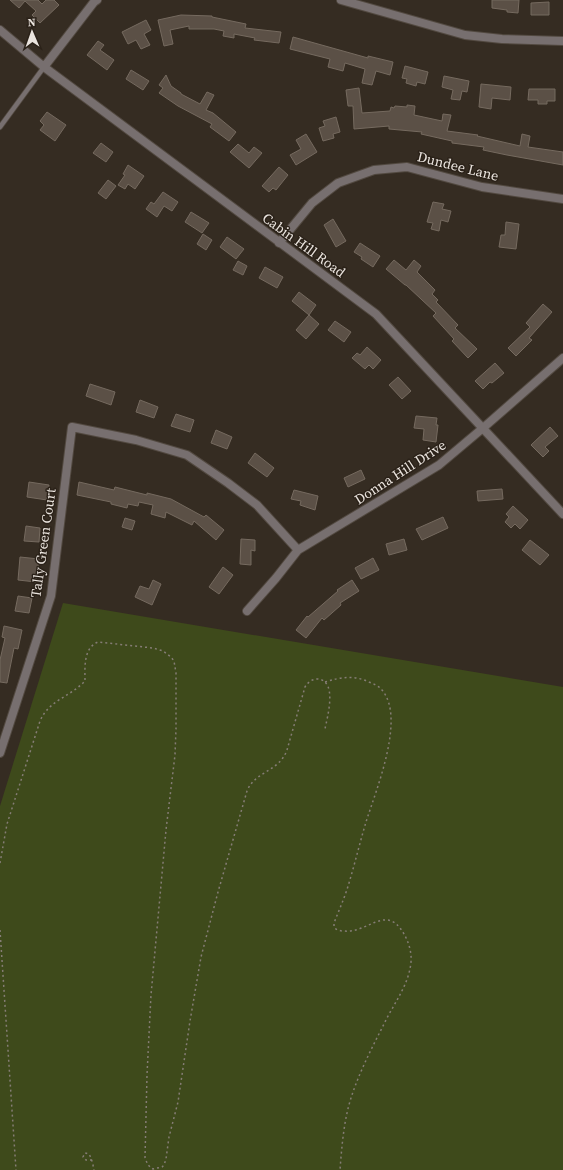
<svg xmlns="http://www.w3.org/2000/svg" width="563" height="1170" viewBox="0 0 563 1170" font-family="'Source Serif 4',serif">
  <style>
    .green { fill: #3e4a1b }
    .building { fill: #5b5046; stroke: #756a5f }
    .lines { fill: none; stroke-linecap: round; stroke-linejoin: round }
    .lane-casing { stroke: #524940; stroke-width: 6 }
    .street-casing { stroke: #524940; stroke-width: 10 }
    .path { stroke: #857d75; stroke-width: 1.5; stroke-dasharray: 2 3; stroke-linecap: butt }
    .lane { stroke: #776f6f; stroke-width: 4.5 }
    .street { stroke: #776f6f; stroke-width: 8 }
    .labels { text-anchor: middle; dominant-baseline: central; stroke-width: 3; stroke-linejoin: round; paint-order: stroke }
    .street-label { font-size: 14px; fill: #eae4de; stroke: #2b2219 }
  </style>
  <rect width="100%" height="100%" fill="#352c22"/>
  <!-- green -->
  <path class="green" d="M63 603 563 687V1170H0V806Z"/>
  <!-- building -->
  <path class="building" d="M10 0H38L42 4 46 0H54L59 5 40 23 32 15 36 11 25 1 19 8Z
    M492 0H519L518 13 507 12V10L492 8Z
    M549 2V15H531V3Z
    M181 15 212 16V17L246 24 245 28 281 32 279 43 254 40 255 38 234 34V38L223 36 224 31 214 29H189V26L170 30 173 44 164 46 158 20Z
    M146 20 151 30 144 34 150 45 141 49 136 40 128 44 122 32Z
    M293 37 368 58V56L393 62 390 75 376 71 372 85 362 83 365 69 345 63 343 71 328 67 330 59 290 49Z
    M98 41 104 45 100 50 114 60 107 70 87 55Z
    M405 66 428 72 425 84 417 82 416 86 406 83 407 79 402 78Z
    M131 70 149 81 143 90 126 79Z
    M166 75 171 86 181 93V94L200 104 207 92 214 95 206 110 213 113 236 132 229 141 210 127 212 124 178 106 159 93 163 88 159 85Z
    M444 76 469 81 467 92 462 91 460 100 451 99 453 90 442 87Z
    M481 84 511 87 510 100 492 98 491 109 479 107Z
    M359 88 362 113 390 111 391 107 394 108 395 106 407 107V105L415 106 414 115 442 121 443 114 451 115 447 131 478 135 477 136 520 146 522 134 530 136 528 147 563 152V165L507 155 483 150 484 147 452 143V141L421 134 422 132 389 129V126L354 129 353 106H348L346 90Z
    M529 89H555V101H547V104H538V100H528Z
    M47 112 66 125 55 141 40 130 44 125 40 121Z
    M336 117 340 132 333 134 334 138 323 141 319 128 325 126 323 121Z
    M306 134 317 152 296 165 290 155 301 149 296 140Z
    M101 143 113 152 106 162 93 153Z
    M238 144 249 153 254 147 262 153 249 168 230 152Z
    M128 165 144 176 135 189 128 184 125 189 118 185 125 175 123 174Z
    M279 167 288 175 276 190 273 188 269 192 262 186Z
    M108 180 116 186 106 199 98 193Z
    M163 192 178 202 172 211 164 206 157 217 146 209 151 202 154 204Z
    M433 202 444 204 442 209 451 211 448 222 441 220 439 231 431 229 433 223 427 222Z
    M191 212 209 223 202 233 185 222Z
    M333 219 346 241 336 247 324 225Z
    M506 222 519 224 516 249 499 247 501 235H505Z
    M203 234 212 240 206 250 197 244Z
    M227 237 244 249 236 259 220 247Z
    M360 243 380 256 373 267 361 259 362 257 354 252Z
    M394 260 406 270 414 260 421 266 417 272 435 290 432 294 438 300 436 302 458 325 455 328 477 349 468 358 452 341 454 339 433 316 436 313 406 285H405L386 269Z
    M238 261 247 266 243 275 233 270Z
    M265 267 283 277 277 288 259 278Z
    M299 292 316 305 309 315 292 301Z
    M543 304 552 312 529 338 532 340 516 356 508 348 530 327 526 323Z
    M309 315 319 324 306 339 296 330Z
    M335 321 351 332 344 342 328 330Z
    M367 347 381 360 373 369 369 365 365 369 352 358 357 353 360 355Z
    M495 363 504 373 492 383 490 382 483 389 475 381Z
    M398 377 411 391 402 399 389 385Z
    M90 384 115 392 111 405 86 396Z
    M140 400 158 407 154 418 136 412Z
    M176 414 194 420 190 432 171 426Z
    M416 416 437 418 436 425H438L436 442 423 440 424 429 414 428Z
    M550 427 558 436 545 447 549 451 543 457 531 445Z
    M216 430 232 437 227 449 211 443Z
    M255 453 274 468 267 477 248 463Z
    M361 470 365 479 348 487 344 478Z
    M29 482 49 485 47 500 27 497Z
    M79 482 114 490 115 487 147 495V493L171 499 204 517 206 515 224 530 216 540 194 521 192 525 166 512 165 518 151 514 153 505 139 502 138 506 128 504 127 508 111 504V502L77 495Z
    M502 489 503 499 478 501 477 491Z
    M294 490 318 496 315 510 300 505 301 501 291 499Z
    M513 506 528 520 520 529 515 524 511 528 505 522 509 517 506 514Z
    M443 517 448 528 422 540 416 529Z
    M125 518 135 521 132 530 122 527Z
    M26 526 40 528 39 542 24 541Z
    M241 539 255 540V551L251 550V565L240 564Z
    M404 539 407 550 389 555 386 544Z
    M530 540 549 555 540 565 522 550Z
    M20 557 39 559 36 582 18 580Z
    M373 558 379 570 361 579 355 568Z
    M223 567 233 575 219 594 209 587Z
    M153 580 161 584 152 605 135 597 140 586 149 589Z
    M352 580 359 591 340 603 341 605 324 620 322 618 306 638 296 630 307 616 308 617 338 591 337 590Z
    M18 596 32 598 29 613 15 611Z
    M4 626 22 630 18 649 14 648 7 683 0 682V660L5 638 2 637Z"/>
  <g class="lines">
    <!-- lane casing -->
    <g class="lane-casing">
      <path id="lane" d="M0 127 44 67"/>
    </g>
    <!-- street casing -->
    <g class="street-casing">
      <path id="street" d="M341 0 465 35 502 39 563 41
        M0 30 44 67 376 314 563 514
        M44 67 94 2 97 0
        M279 243 312 203 338 183 374 170 407 167 482 187 563 199
        M247 611 276 578 298 550
        M0 753 51 596 72 427 136 440 187 455 228 483 257 505 298 550 439 465 483 428 563 358"/>
    </g>
    <!-- path -->
    <path class="path" d="M325 682C341 677 354 675 369 682 374 684 379 686 382 690 406 718 376 790 366 822 360 842 355 863 349 883 345 897 339 910 334 923V927C336 930 340 931 344 931 365 934 384 907 400 928 407 937 412 950 411 962 409 983 397 999 387 1018 375 1042 362 1066 353 1092 344 1117 342 1144 340 1170
      M0 863 7 824 40 721C49 700 70 697 85 681 85 668 83 648 98 642L153 648 163 651 171 657 174 661 176 673V729L175 755 166 830 151 995 147 1075 145 1158C147 1163 148 1166 153 1169L162 1167 164 1165 166 1159 169 1137 178 1102 190 1021 201 957 218 892 247 791C255 771 279 772 287 750L305 687C308 682 312 679 318 679 338 681 327 718 325 729
      M0 930 16 1170
      M92 1160H86L83 1157 85 1153 89 1154C92 1159 93 1165 94 1170"/>
    <!-- lane -->
    <use href="#lane" class="lane"/>
    <!-- street -->
    <use href="#street" class="street"/>
  </g>
  <g class="labels">
    <!-- street labels -->
    <g class="street-label">
      <text transform="translate(458 166) rotate(14)">Dundee Lane</text>
      <text transform="translate(304 245) rotate(36)">Cabin Hill Road</text>
      <text transform="translate(400 472) rotate(-33)">Donna Hill Drive</text>
      <text transform="translate(43 543) rotate(-82)">Tally Green Court</text>
    </g>
  </g>
  <!-- north arrow -->
  <g transform="translate(32 32) rotate(358)" stroke="#2b2219" stroke-width="3" paint-order="stroke">
  <path d="M0-3L7 15L0 10L-7 15Z" fill="#eae4de"/>
  <text y="-6" font-size="11" font-weight="bold" text-anchor="middle" fill="#eae4de">N</text>
  </g>
</svg>
